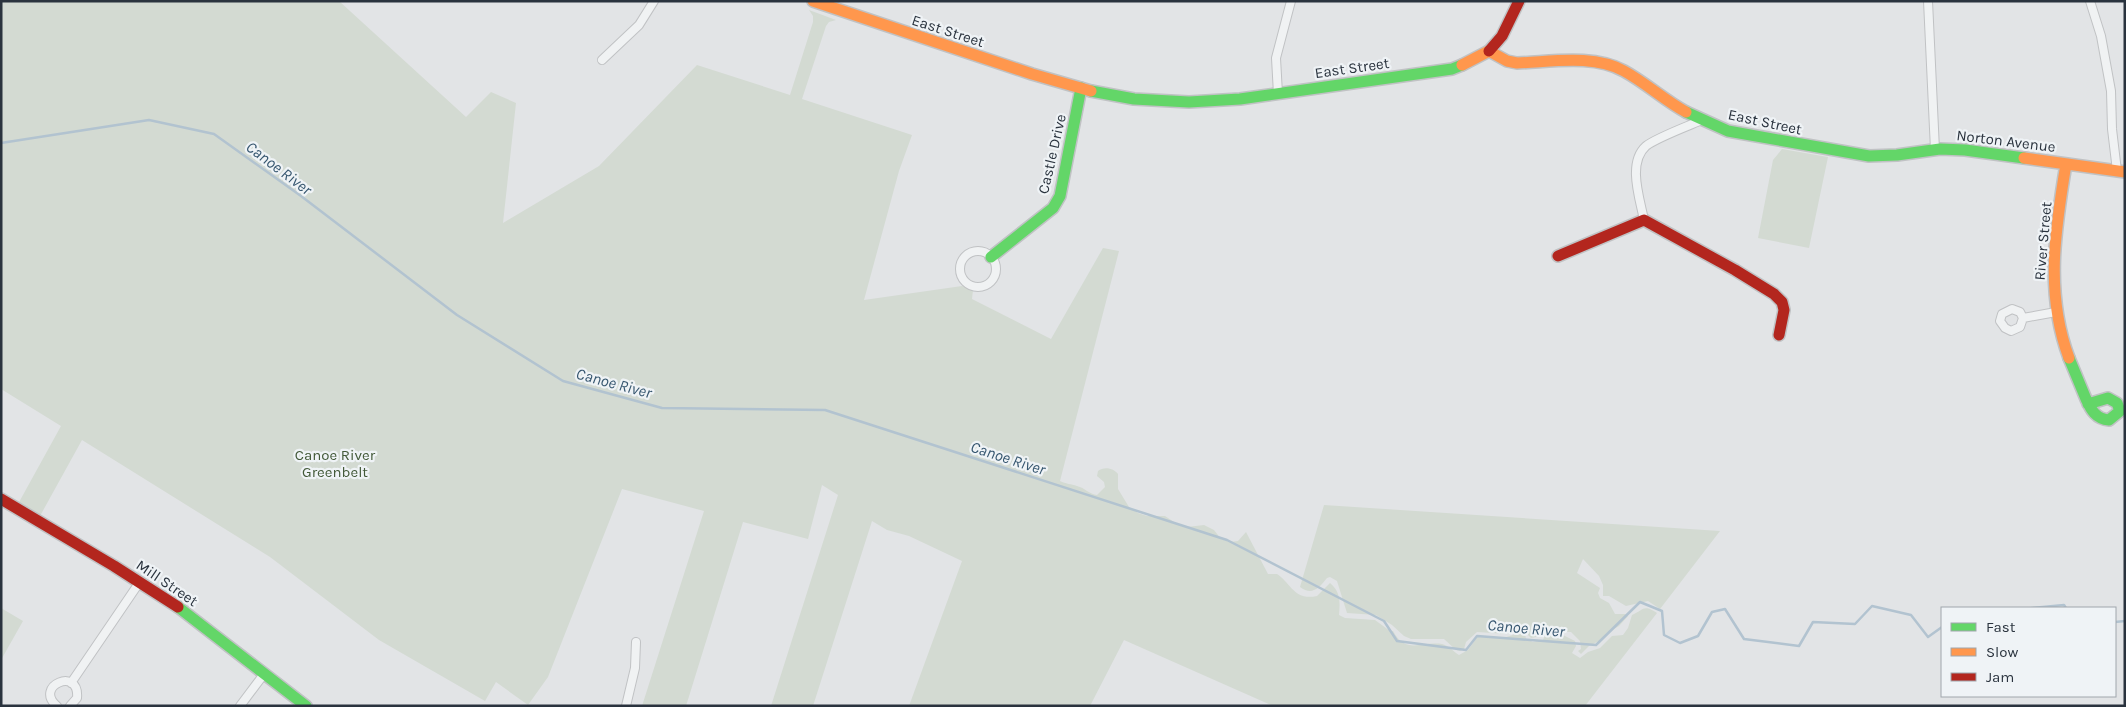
<svg xmlns="http://www.w3.org/2000/svg" width="2126" height="707" viewBox="0 0 2126 707" font-family="Karla,sans-serif">
  <style>
    .green { fill: #d3dad2 }
    .lines { fill: none; stroke-linecap: round; stroke-linejoin: round }
    .stream { stroke: #b2c3d0; stroke-width: 2.5 }
    .street-casing { stroke: #c0c2c4; stroke-width: 10 }
    .fast-casing { stroke: #c0c2c4; stroke-width: 14 }
    .slow-casing { stroke: #c0c2c4; stroke-width: 14 }
    .jam-casing { stroke: #c0c2c4; stroke-width: 14 }
    .street { stroke: #f0f2f3; stroke-width: 8 }
    .fast { stroke: #63d668; stroke-width: 11 }
    .slow { stroke: #ff974d; stroke-width: 11 }
    .jam { stroke: #b3261e; stroke-width: 11 }
    .labels { text-anchor: middle; dominant-baseline: central; stroke-width: 4.5; stroke-linejoin: round; paint-order: stroke }
    .street-label { font-size: 15px; fill: #2a333e; stroke: #eff3f6 }
    .park-label { font-size: 15px; fill: #425938; stroke: #eff3f6 }
    .water-label { font-size: 16px; font-style: italic; fill: #36566f; stroke: #eff3f6 }
  </style>
  <rect width="100%" height="100%" fill="#e2e4e6"/>
  <!-- green -->
  <path class="green" d="M1 1H339L466 117 491 92 516 103 503 223 599 166 697 65 790 95 813 22V16L809 10 836 20 829 22 826 26 802 99 912 135 899 171 864 300 962 286 973 290 972 299 1051 339 1103 248 1119 251 1060 481C1066 484 1071 484 1077 486 1085 488 1089 494 1097 495L1105 487 1104 482 1097 476 1098 471C1104 466 1114 468 1118 474V489L1129 507 1138 513 1147 516H1165L1177 524 1187 527 1204 525 1214 530 1221 539 1230 542 1238 541 1246 532 1268 574H1277C1291 583 1294 601 1317 596L1330 583C1341 592 1340 603 1339 615L1345 618 1375 620 1390 631H1393C1406 655 1421 641 1442 644 1448 645 1454 652 1459 655L1468 650 1478 636 1503 638 1513 635 1517 629 1524 628 1526 639 1533 642 1543 640 1546 633 1561 634 1575 641 1576 646 1572 653 1580 658 1588 652 1600 648 1612 636 1623 635 1628 628 1632 615C1644 610 1643 604 1657 613L1585 706H1273L1124 640 1090 706H909L962 561 909 536 887 530 872 521 813 706H771L838 495 822 485 808 539 743 522 686 706H642L704 511 622 489 548 677 528 705 496 682 485 701 379 640 270 557 82 440 40 516 18 504 61 426 1 389Z
    M1782 149 1828 157 1809 248 1758 238 1773 160Z
    M1324 505 1720 531 1660 609 1648 601 1626 606 1609 596H1603V585L1599 576 1583 559 1577 573 1600 588 1598 593 1600 598 1609 603 1615 614H1625L1628 616 1619 626 1607 633 1603 639 1589 646 1581 654 1578 651 1581 649 1580 641 1571 632 1542 631 1536 637 1531 638 1528 635 1527 629 1519 624 1509 634 1477 632 1466 642 1464 649 1460 651 1456 650 1444 639H1411L1404 636 1392 625 1376 615 1347 613 1337 581 1330 577 1327 578C1319 588 1312 596 1300 587Z
    M1 608 23 621 1 660Z"/>
  <g class="lines">
    <!-- stream -->
    <path class="stream" d="M1 143 149 120 214 134 301 196 457 315 563 381 662 408 825 410 1227 540 1384 621 1397 641 1466 650 1477 636 1596 645 1640 602 1662 611 1664 635 1680 643 1698 636 1712 612 1725 609 1744 639 1799 646 1813 622 1855 624 1872 606 1911 615 1928 637 1942 627
      M2032 608 2064 605 2066 608
      M2115 622 2125 621"/>
    <!-- street casing -->
    <g class="street-casing">
      <path id="street" d="M1928 1 1935 150
        M2090 1 2101 36 2111 91 2112 129 2117 171
        M602 60 639 25 654 1
        M1278 94 1276 58 1291 1
        M1644 220C1640 199 1627 163 1646 146 1656 138 1688 126 1702 120
        M960 269a18 18 0 1 1 36 0a18 18 0 1 1-36 0Z
        M2023 318 2020 327 2011 331 2005 328 2000 321 2002 314 2012 309 2020 312 2023 318 2056 312
        M71 683 139 583
        M57 706C33 686 80 666 77 698L70 706
        M240 706 264 674
        M626 706 635 668 636 642"/>
    </g>
    <!-- fast casing -->
    <g class="fast-casing">
      <path id="fast" d="M1091 91 1134 99 1189 102 1240 99 1452 69 1462 65
        M1686 112 1728 131 1869 156 1897 155 1940 149 1965 150 2024 158
        M991 257 1053 208 1060 196 1081 88
        M2069 358 2086 399C2091 410 2096 419 2109 420L2120 411 2117 403 2108 398 2088 404
        M178 607 306 706"/>
    </g>
    <!-- slow casing -->
    <g class="slow-casing">
      <path id="slow" d="M813 1 1032 74 1091 91
        M1462 65 1489 51 1507 61 1517 63C1551 62 1593 54 1624 71 1646 83 1664 100 1686 112
        M2024 158 2125 172
        M2066 164C2055 230 2045 294 2069 358"/>
    </g>
    <!-- jam casing -->
    <g class="jam-casing">
      <path id="jam" d="M1489 51 1502 36 1519 1
        M1558 256 1644 220 1735 270 1774 294 1782 302 1784 310 1779 335
        M1 499 114 566 178 607"/>
    </g>
    <!-- street -->
    <use href="#street" class="street"/>
    <!-- fast -->
    <use href="#fast" class="fast"/>
    <!-- slow -->
    <use href="#slow" class="slow"/>
    <!-- jam -->
    <use href="#jam" class="jam"/>
  </g>
  <g class="labels">
    <!-- street labels -->
    <g class="street-label">
      <text transform="translate(948 31) rotate(18)">East Street</text>
      <text transform="translate(1352 68) rotate(-8)">East Street</text>
      <text transform="translate(1765 122) rotate(12)">East Street</text>
      <text transform="translate(2006 141) rotate(7)">Norton Avenue</text>
      <text transform="translate(1052 154) rotate(-77)">Castle Drive</text>
      <text transform="translate(2043 241) rotate(-85)">River Street</text>
      <text transform="translate(167 583) rotate(34)">Mill Street</text>
    </g>
    <!-- park labels -->
    <g class="park-label">
      <text x="335" y="455">Canoe River<tspan x="335" dy="17">Greenbelt</tspan></text>
    </g>
    <!-- water labels -->
    <g class="water-label">
      <text transform="translate(279 168) rotate(37)">Canoe River</text>
      <text transform="translate(614 383) rotate(15)">Canoe River</text>
      <text transform="translate(1008 458) rotate(18)">Canoe River</text>
      <text transform="translate(1526 628) rotate(5)">Canoe River</text>
    </g>
  </g>
  <!-- border -->
  <rect width="2126" height="707" fill="none" stroke="#2a333e" stroke-width="5"/>
  <!-- legend -->
  <rect x="1941" y="607" width="175" height="90" fill="#eff3f6" stroke="#a0a6ac"/>
  <rect x="1951" y="623" width="25" height="8" fill="#63d668" stroke="#a0a6ac"/>
  <text x="1986" y="632" font-size="15" fill="#2a333e">Fast</text>
  <rect x="1951" y="648" width="25" height="8" fill="#ff974d" stroke="#a0a6ac"/>
  <text x="1986" y="657" font-size="15" fill="#2a333e">Slow</text>
  <rect x="1951" y="673" width="25" height="8" fill="#b3261e" stroke="#a0a6ac"/>
  <text x="1986" y="682" font-size="15" fill="#2a333e">Jam</text>
</svg>
